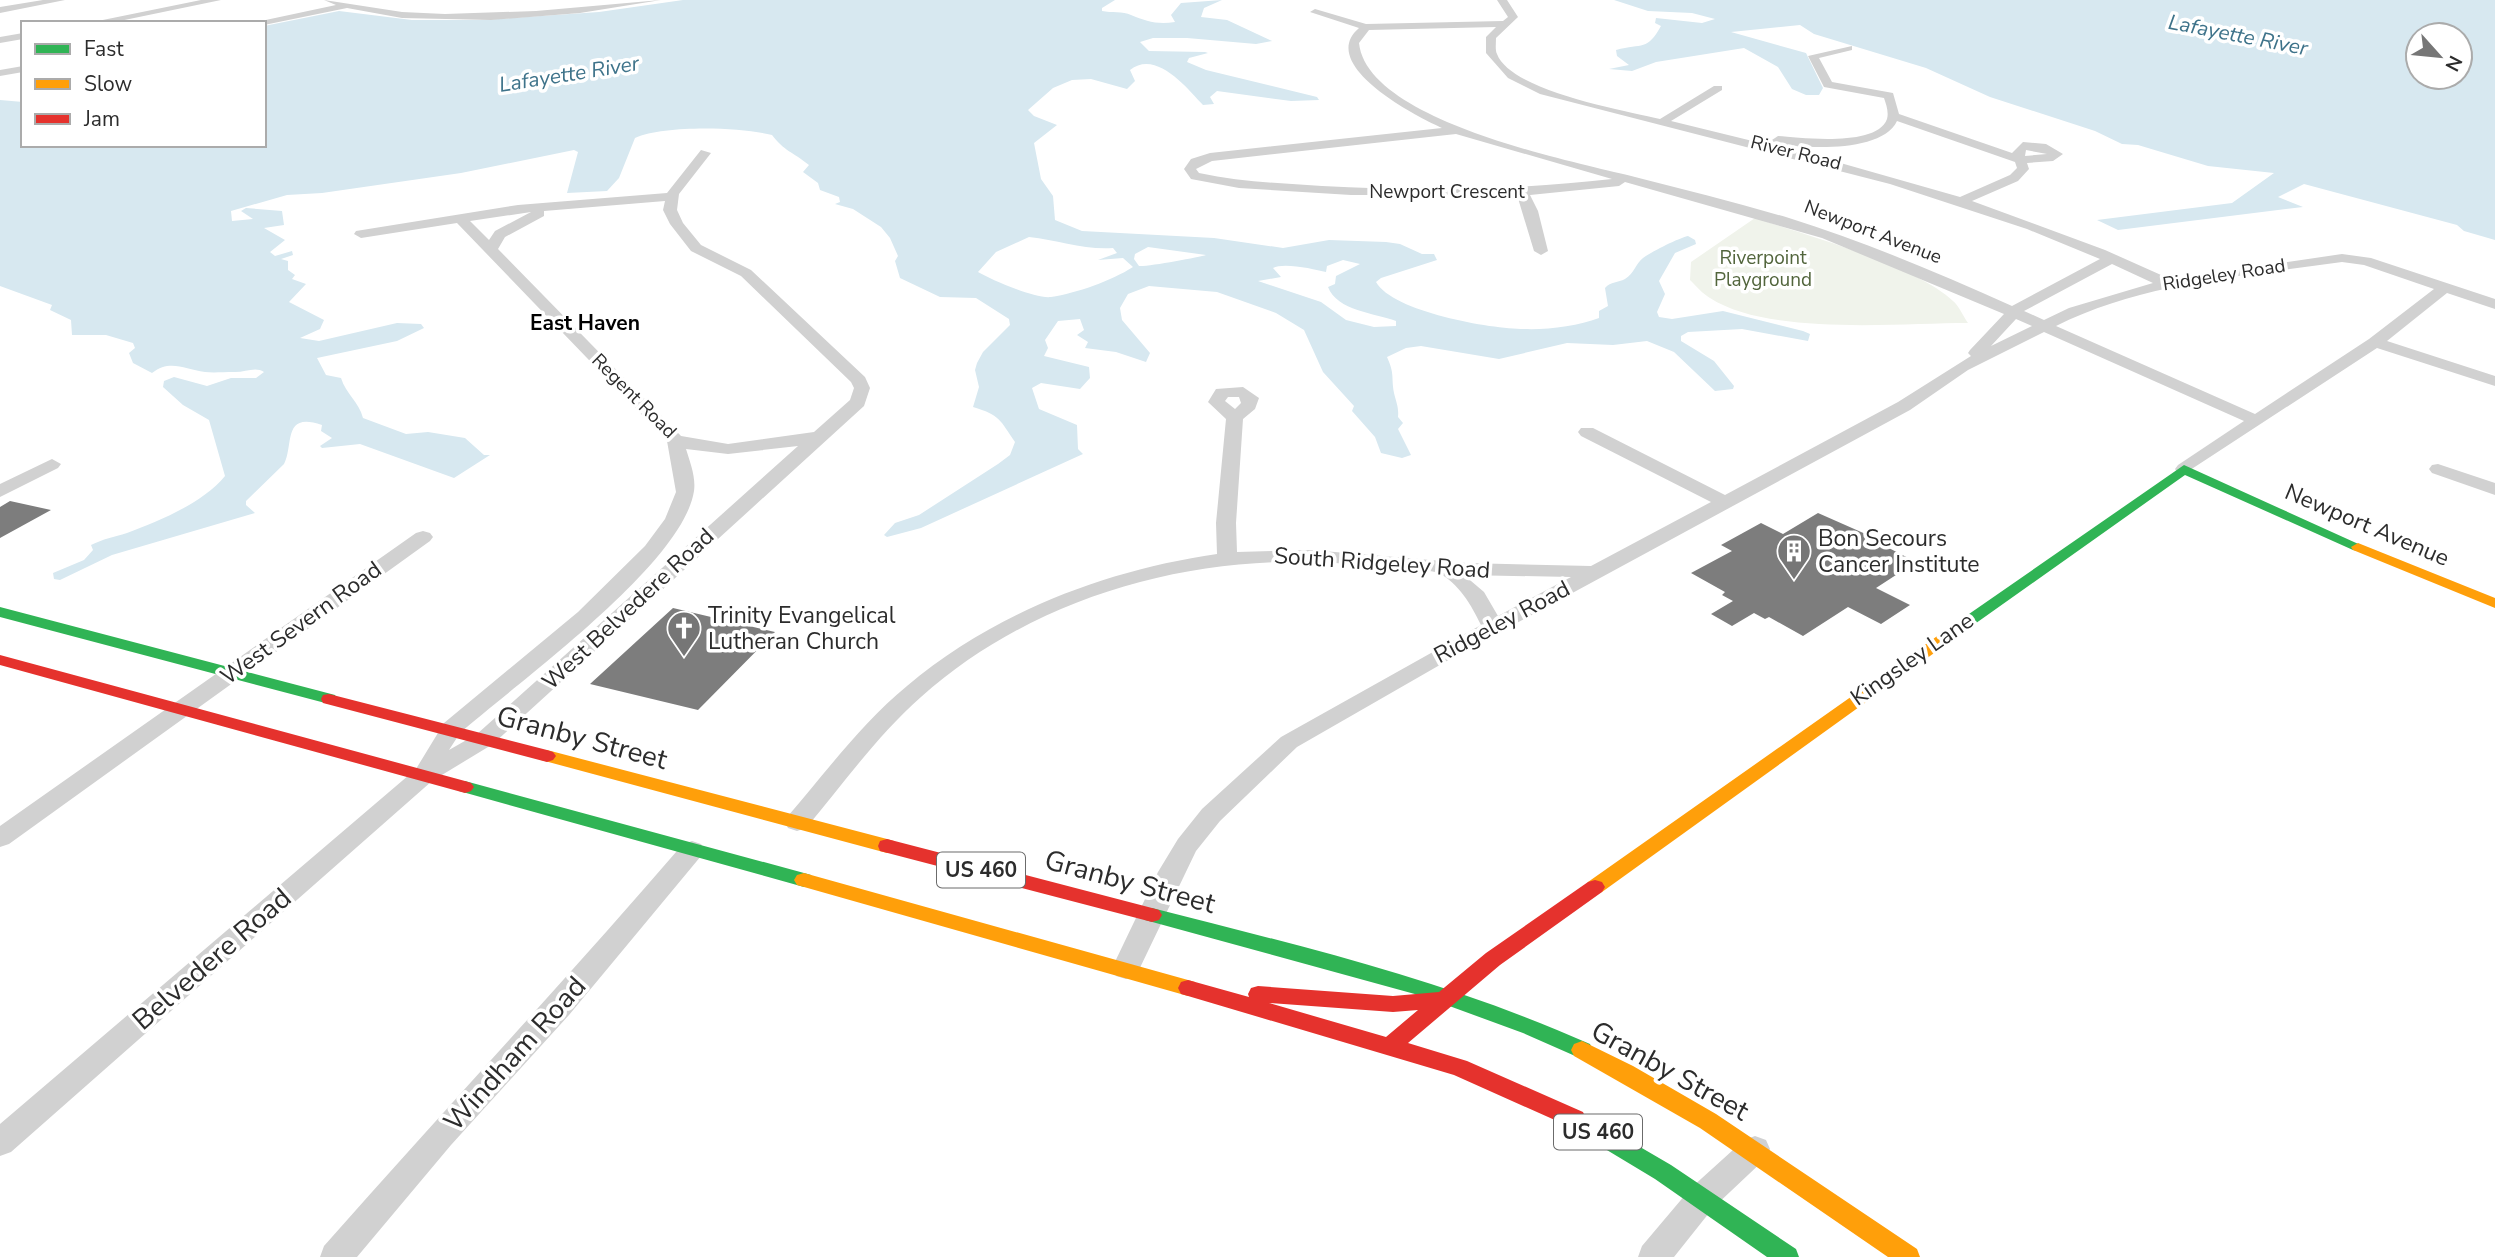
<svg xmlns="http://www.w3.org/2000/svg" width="2495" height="1257" viewBox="0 0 2495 1257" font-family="'Nunito Sans',sans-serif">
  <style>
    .green { fill: #f0f3eb }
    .water { fill: #d7e8f0; fill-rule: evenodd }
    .building { fill: #7d7d7d }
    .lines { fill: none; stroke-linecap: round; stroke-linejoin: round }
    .street { fill: #d1d1d1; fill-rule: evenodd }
    .fast { fill: #30b455; fill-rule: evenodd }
    .slow { fill: #ff9f0a; fill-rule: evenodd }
    .jam { fill: #e5322d; fill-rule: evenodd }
    .labels { text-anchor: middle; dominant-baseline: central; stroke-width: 7; stroke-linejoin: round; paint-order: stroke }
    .far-street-label { font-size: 19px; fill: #2c2c2c; stroke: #fff }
    .far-park-label { font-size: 19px; fill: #52653c; stroke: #fff }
    .far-water-label { font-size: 21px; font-style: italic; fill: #3e738a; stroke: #fff }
    .far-neighbourhood-label { font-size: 21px; font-weight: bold; fill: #000; stroke: #fff }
    .shield { fill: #fff; stroke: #6b6b6b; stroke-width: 2 }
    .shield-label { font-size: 21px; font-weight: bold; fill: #2c2c2c }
    .street-label { font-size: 23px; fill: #2c2c2c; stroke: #fff }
    .poi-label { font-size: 23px; fill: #2c2c2c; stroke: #fff; text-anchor: start }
    .near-street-label { font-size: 28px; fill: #2c2c2c; stroke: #fff }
  </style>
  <rect width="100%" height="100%" fill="#fff"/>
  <!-- green -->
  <path class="green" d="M1755 218C1806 235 1915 265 1953 301 1959 306 1963 316 1968 323 1898 323 1769 336 1710 298 1703 294 1696 286 1690 280L1691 262Z"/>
  <!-- water -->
  <path class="water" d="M683 0H1115L1102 8V11C1111 13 1123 11 1131 15 1146 21 1157 25 1175 22L1171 15 1181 3 1222 0 1204 8 1201 17 1227 20 1272 41 1256 44 1187 38H1153L1140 42 1149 51 1205 52 1208 53 1189 58 1187 62 1206 70 1317 97 1319 100 1291 101 1217 91 1210 97 1214 104 1203 105C1187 88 1156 49 1130 70L1135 81 1127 89 1091 79 1072 80 1053 88 1028 110 1034 116 1057 125 1034 143 1041 179 1053 196 1055 220 1082 231 1214 238 1283 248 1329 240 1386 242 1400 244 1422 254H1434L1437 260 1381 278 1376 282C1393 312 1491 329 1524 329 1547 330 1578 326 1599 318V311L1608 306 1605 288C1611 281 1618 283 1625 279 1634 274 1636 263 1643 258 1654 250 1682 237 1688 236L1695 240 1696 244 1675 253 1659 281 1665 294 1657 312 1659 317 1672 319 1723 311 1803 331 1810 334 1808 341 1742 329 1688 332 1681 336V341L1714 361 1734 386 1733 389 1715 391 1674 352 1647 341 1613 345 1567 343 1499 359 1421 346 1406 348 1387 357C1395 375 1391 376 1394 393 1396 402 1399 407 1398 417L1403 423 1398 429 1411 455 1402 458 1381 453 1375 437 1352 411 1354 406 1323 372 1304 330 1276 313 1217 292 1149 286 1128 294 1120 308 1122 320 1150 353 1146 362 1116 352 1085 348 1088 342 1077 335 1084 330 1080 319 1058 321 1045 340 1048 348 1044 356 1089 367 1090 378 1080 389 1041 383 1032 388 1039 409 1077 425 1078 449 1083 454 921 528 887 537 884 535 895 523 919 515 998 464 1010 455 1015 442C1000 420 1000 415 973 407L979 387 975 370 977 363 983 352 1010 325 1009 319 976 298 940 297 900 278 895 261 898 256 890 238 881 227 853 209 835 204 840 202 839 197 820 190 818 183 803 172 809 165C793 152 784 151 772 135 740 127 665 125 635 138L619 178 607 191 567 193 578 152 574 150 461 173 322 193 287 195 231 211 232 221 253 219 241 211 246 208 282 211 284 225 264 228 285 240 270 252 275 256 292 251 293 255 281 259 288 261V270L295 275 292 279 306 284 289 302 324 320 320 329 300 338 319 341 397 323 421 324 424 328 397 341 317 358 326 375 341 378C346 394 359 402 363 418L406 434 428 432 465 438 484 455H490L454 478 360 444 322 448 320 446 332 438 321 431 322 425C282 411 294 445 284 464L246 501V505L255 513 112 555 60 580 54 579 53 573 84 560 93 550 91 545C103 539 114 537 127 533 159 521 203 503 225 476L209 420 183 405 163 387 164 381 174 377 207 386 231 378H256L264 372C255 366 244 373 233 372 224 372 213 373 205 372 184 369 170 359 152 373L133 363 129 353 135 348 133 343 106 335H72L71 320 50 310 52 305 0 286V100L23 102V145H264V26L339 11 412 20H483L599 12ZM1029 237C1058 240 1084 250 1113 248L1117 253 1098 260 1123 258 1133 267C1111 281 1077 293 1051 297 1035 299 992 280 978 272L996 252ZM1148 247 1206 255C1200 257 1147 267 1139 266L1134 259 1135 254ZM1343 260 1360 264 1336 276 1335 284 1328 287C1337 311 1375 313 1396 321V326L1374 327 1346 320 1321 302 1258 281 1281 277 1273 268C1283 262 1314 269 1326 272L1327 266Z
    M1614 0H2495V240L2464 231 2457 225 2304 184 2278 197 2303 207 2118 230 2097 220 2232 203 2274 173 2208 166 2138 145 2122 144 2095 131 1990 97 1926 68 1814 34 1800 25 1731 32 1806 53 1823 88 1819 95H1806L1792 89 1778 67 1744 48 1656 62 1632 71 1609 69 1629 65 1617 56 1616 50C1643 43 1647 51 1661 26L1655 23 1656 18 1702 23 1715 19 1692 13 1648 11ZM2418 35H2460V77H2418Z"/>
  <!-- building -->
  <path class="building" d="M10 501 51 510 0 538V507Z
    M1818 513 1886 543 1883 545 1916 562 1876 588 1910 605 1881 624 1848 607 1803 636 1769 617 1765 619 1754 613 1732 626 1711 614 1733 601 1722 595 1725 592 1691 573 1732 551 1721 545 1761 523 1783 534Z
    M673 608 775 632 698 710 590 684Z"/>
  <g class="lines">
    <!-- street -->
    <path class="street" d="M43 0H65L0 13V7Z
      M201 0H221L110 23H88Z
      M324 0 402 12 445 14 536 11 661 0 580 13 491 20 402 18 347 8 264 25 252 23 336 5Z
      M1497 0H1507L1518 17 1496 38C1496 43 1495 50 1497 54 1511 91 1623 110 1660 119L1714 86H1722V90L1671 121 1830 160 1960 197 2010 175 2017 168 2015 162 1897 121C1882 153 1804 149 1774 143L1772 140 1778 136C1802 138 1877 147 1887 119 1889 112 1886 104 1884 98L1824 87 1808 56 1852 46V50L1819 58 1832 82 1893 93 1899 114 2012 153 2023 142 2046 144 2063 154 2053 161 2027 163 2029 169 2018 181 1972 201 2105 250 2170 279 2342 254 2371 258 2495 299V309L2447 293 2387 341 2495 376V386L2377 348 2184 474 2178 473 2175 469 2178 465 2244 421 2044 332 1968 370 1910 410 1445 662 1297 747 1220 821 1196 851 1136 976 1126 979 1116 976 1112 968 1158 872 1178 839 1202 809 1281 737 1481 625C1472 606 1458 582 1438 573 1426 568 1365 566 1348 564 1198 551 1035 595 921 697 877 736 843 784 806 828L797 831 788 828 785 822 788 816C826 772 862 723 907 686 993 613 1106 570 1217 554L1216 523 1226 419 1208 402 1216 389 1243 387 1259 398 1255 409 1243 419 1236 523 1237 552 1311 550 1466 563 1591 566 1711 502 1581 436 1578 432 1581 428H1593L1725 495 1898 402 1971 356 1968 353 1970 350 2004 314 1822 238 1625 182 1619 186 1530 195 1538 211 1548 251 1541 255 1534 251 1517 195H1351L1239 188 1191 179 1184 169 1191 159 1210 153 1442 128C1417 117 1316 65 1359 28L1310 12 1315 9 1366 24 1503 21 1508 17ZM1496 27 1486 37V53L1508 78 1540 94 1890 184 2027 229 2100 259 2012 306C1939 273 1865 242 1789 218 1738 203 1686 190 1635 177 1571 161 1367 121 1359 43L1369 30ZM1456 134 1612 179C1516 190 1419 191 1322 186 1281 183 1240 182 1199 173L1196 169 1212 161ZM2026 150 2047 154 2025 156ZM2342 262 2364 265 2434 289 2369 339 2255 414 2056 326C2144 282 2246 276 2342 262ZM2112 264 2153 283 2069 308 2044 320 2024 311ZM2016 319 2032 326 1991 346ZM1228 397H1239L1241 403 1235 409 1225 401ZM1464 575 1571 577 1498 616 1484 592Z
      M23 33V39L0 43V37Z
      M23 66V72L0 76V70Z
      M701 150 711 153 679 194 677 210 683 223 701 245 751 270 865 377 870 388 864 406 493 744 432 781 11 1152 0 1156V1124L416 769 444 723 578 612 645 546 665 519 676 492 667 441 457 223 361 238 354 234 356 231 518 205 667 193ZM665 201 663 210 670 224 691 251 741 276 851 382 854 388 850 400 814 432 728 444 681 436 498 249 505 237 544 216V211ZM531 212 495 231 489 240 470 221ZM798 446 477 734 449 750 460 733C517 683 683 564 694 491 696 477 690 462 686 449L728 454Z
      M52 459 61 464 58 468 0 497V484Z
      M2438 464 2495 483V495L2432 473 2429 469 2432 465Z
      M423 531 430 533 433 537 430 541 9 844 0 847V826L416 533Z
      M692 841 701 844 705 850 701 856 569 1015 451 1145 357 1257H320L324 1246C443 1111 566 980 683 844Z
      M1755 1136 1766 1140 1770 1149 1766 1158 1713 1208 1674 1257H1638L1642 1246 1691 1188 1744 1140Z"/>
    <!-- fast -->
    <path class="fast" d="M2184 465 2365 547 2358 551 2353 550 2185 475 1955 638H1943L1941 635 1943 632Z
      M0 607 335 695 337 699 329 704 0 617Z
      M465 781 804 873 811 875 814 880 811 885 804 887 459 791 456 787 459 783Z
      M1152 908C1301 946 1449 981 1590 1044L1593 1050 1590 1056 1582 1059 1523 1033 1422 996 1145 920 1142 915 1145 910Z
      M1575 1109 1671 1165 1796 1249 1799 1257H1767L1655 1179 1567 1126 1564 1119 1567 1112Z"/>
    <!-- slow -->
    <path class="slow" d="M2358 543 2495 598V608L2353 550 2351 547Z
      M1949 630 1955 632 1957 635 1955 638 1602 892 1595 894 1588 892 1585 887 1588 882 1943 632Z
      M547 750 887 839 894 841 896 846 894 851 887 853 541 760 538 756 541 752Z
      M804 873 1188 980 1195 982 1198 988 1195 994 1188 996 797 885 794 880 797 875Z
      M1582 1041 1633 1066 1716 1114 1917 1249 1920 1257H1888L1700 1128 1574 1056 1571 1050 1574 1044Z"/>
    <!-- jam -->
    <path class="jam" d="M0 655 465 781 471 783 474 787 471 791 465 793 0 665Z
      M329 694 547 750 553 752 556 756 553 760 547 762 323 703 321 699 323 695Z
      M887 839 1152 908 1159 910 1162 915 1159 920 1152 922 880 851 878 846 880 841Z
      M1595 880 1602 882 1605 887 1602 892 1500 965 1408 1043 1467 1061 1583 1112 1586 1119 1583 1126 1575 1129 1454 1075 1188 996 1181 994 1178 988 1181 982 1188 980 1249 997 1248 994 1251 988 1258 986 1393 996 1439 992 1486 953 1588 882ZM1269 1003 1393 1012 1418 1010 1386 1037Z"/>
  </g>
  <!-- icons -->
  <defs>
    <g id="building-pin" transform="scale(1.75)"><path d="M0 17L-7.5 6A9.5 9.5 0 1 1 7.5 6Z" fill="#767676" stroke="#fff"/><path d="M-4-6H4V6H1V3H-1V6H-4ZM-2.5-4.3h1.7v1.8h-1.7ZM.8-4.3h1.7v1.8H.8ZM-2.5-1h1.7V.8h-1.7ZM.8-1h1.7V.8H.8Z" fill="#fff"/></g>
    <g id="church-pin" transform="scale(1.75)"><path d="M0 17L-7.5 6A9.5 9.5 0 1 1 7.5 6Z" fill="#767676" stroke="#fff"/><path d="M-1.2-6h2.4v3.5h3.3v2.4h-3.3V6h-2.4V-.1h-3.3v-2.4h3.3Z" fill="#fff"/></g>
  </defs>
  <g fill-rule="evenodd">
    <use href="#building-pin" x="1794" y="551"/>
    <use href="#church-pin" x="684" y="628"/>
  </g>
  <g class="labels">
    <!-- far-street labels -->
    <g class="far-street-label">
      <text transform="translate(1796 153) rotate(14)">River Road</text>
      <text x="1447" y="192">Newport Crescent</text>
      <text transform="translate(1873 232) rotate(21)">Newport Avenue</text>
      <text transform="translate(2224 275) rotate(-9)">Ridgeley Road</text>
      <text transform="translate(634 396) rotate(45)">Regent Road</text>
    </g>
    <!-- far-park labels -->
    <g class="far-park-label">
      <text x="1763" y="258">Riverpoint<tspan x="1763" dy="22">Playground</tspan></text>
    </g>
    <!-- far-water labels -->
    <g class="far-water-label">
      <text transform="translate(2238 35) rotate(11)">Lafayette River</text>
      <text transform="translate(569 74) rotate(-9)">Lafayette River</text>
    </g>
    <!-- far-neighbourhood labels -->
    <g class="far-neighbourhood-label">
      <text x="585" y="323">East Haven</text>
    </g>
    <!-- shield labels -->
    <g class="shield">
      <rect x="937" y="852.5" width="88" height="35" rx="5"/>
      <rect x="1554" y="1114.5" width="88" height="35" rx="5"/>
    </g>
    <g class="shield-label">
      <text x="981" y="870">US 460</text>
      <text x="1598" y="1132">US 460</text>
    </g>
    <!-- street labels -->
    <g class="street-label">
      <text transform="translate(2367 525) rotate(23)">Newport Avenue</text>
      <text transform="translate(1382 563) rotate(4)">South Ridgeley Road</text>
      <text transform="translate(628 609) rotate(-43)">West Belvedere Road</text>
      <text transform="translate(1502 622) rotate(-28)">Ridgeley Road</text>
      <text transform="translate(301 623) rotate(-36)">West Severn Road</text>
      <text transform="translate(1912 659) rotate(-35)">Kingsley Lane</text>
    </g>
    <!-- poi labels -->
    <g class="poi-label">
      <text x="1818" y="538">Bon Secours<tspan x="1818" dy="26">Cancer Institute</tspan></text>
      <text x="708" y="615">Trinity Evangelical<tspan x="708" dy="26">Lutheran Church</tspan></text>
    </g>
    <!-- near-street labels -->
    <g class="near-street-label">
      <text transform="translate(582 738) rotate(15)">Granby Street</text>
      <text transform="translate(1130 882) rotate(15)">Granby Street</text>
      <text transform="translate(212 959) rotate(-41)">Belvedere Road</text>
      <text transform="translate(515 1054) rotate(-48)">Windham Road</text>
      <text transform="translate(1670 1071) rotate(29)">Granby Street</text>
    </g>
  </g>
  <!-- legend -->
  <rect x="21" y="21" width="245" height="126" fill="#ffffff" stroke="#ababab" stroke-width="2"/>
  <rect x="35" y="44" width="35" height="10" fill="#30b455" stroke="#ababab" stroke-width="2"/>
  <text x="84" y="56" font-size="21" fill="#2c2c2c">Fast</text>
  <rect x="35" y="79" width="35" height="10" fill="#ff9f0a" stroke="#ababab" stroke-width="2"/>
  <text x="84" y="91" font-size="21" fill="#2c2c2c">Slow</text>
  <rect x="35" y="114" width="35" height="10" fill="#e5322d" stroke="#ababab" stroke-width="2"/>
  <text x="84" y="126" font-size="21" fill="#2c2c2c">Jam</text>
  <!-- north arrow -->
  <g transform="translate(2439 56) rotate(117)"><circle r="33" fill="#ffffff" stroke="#ababab" stroke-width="2"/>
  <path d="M0-5L12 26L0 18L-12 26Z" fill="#767676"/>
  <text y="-10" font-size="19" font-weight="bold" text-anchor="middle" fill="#2c2c2c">N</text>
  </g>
</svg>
